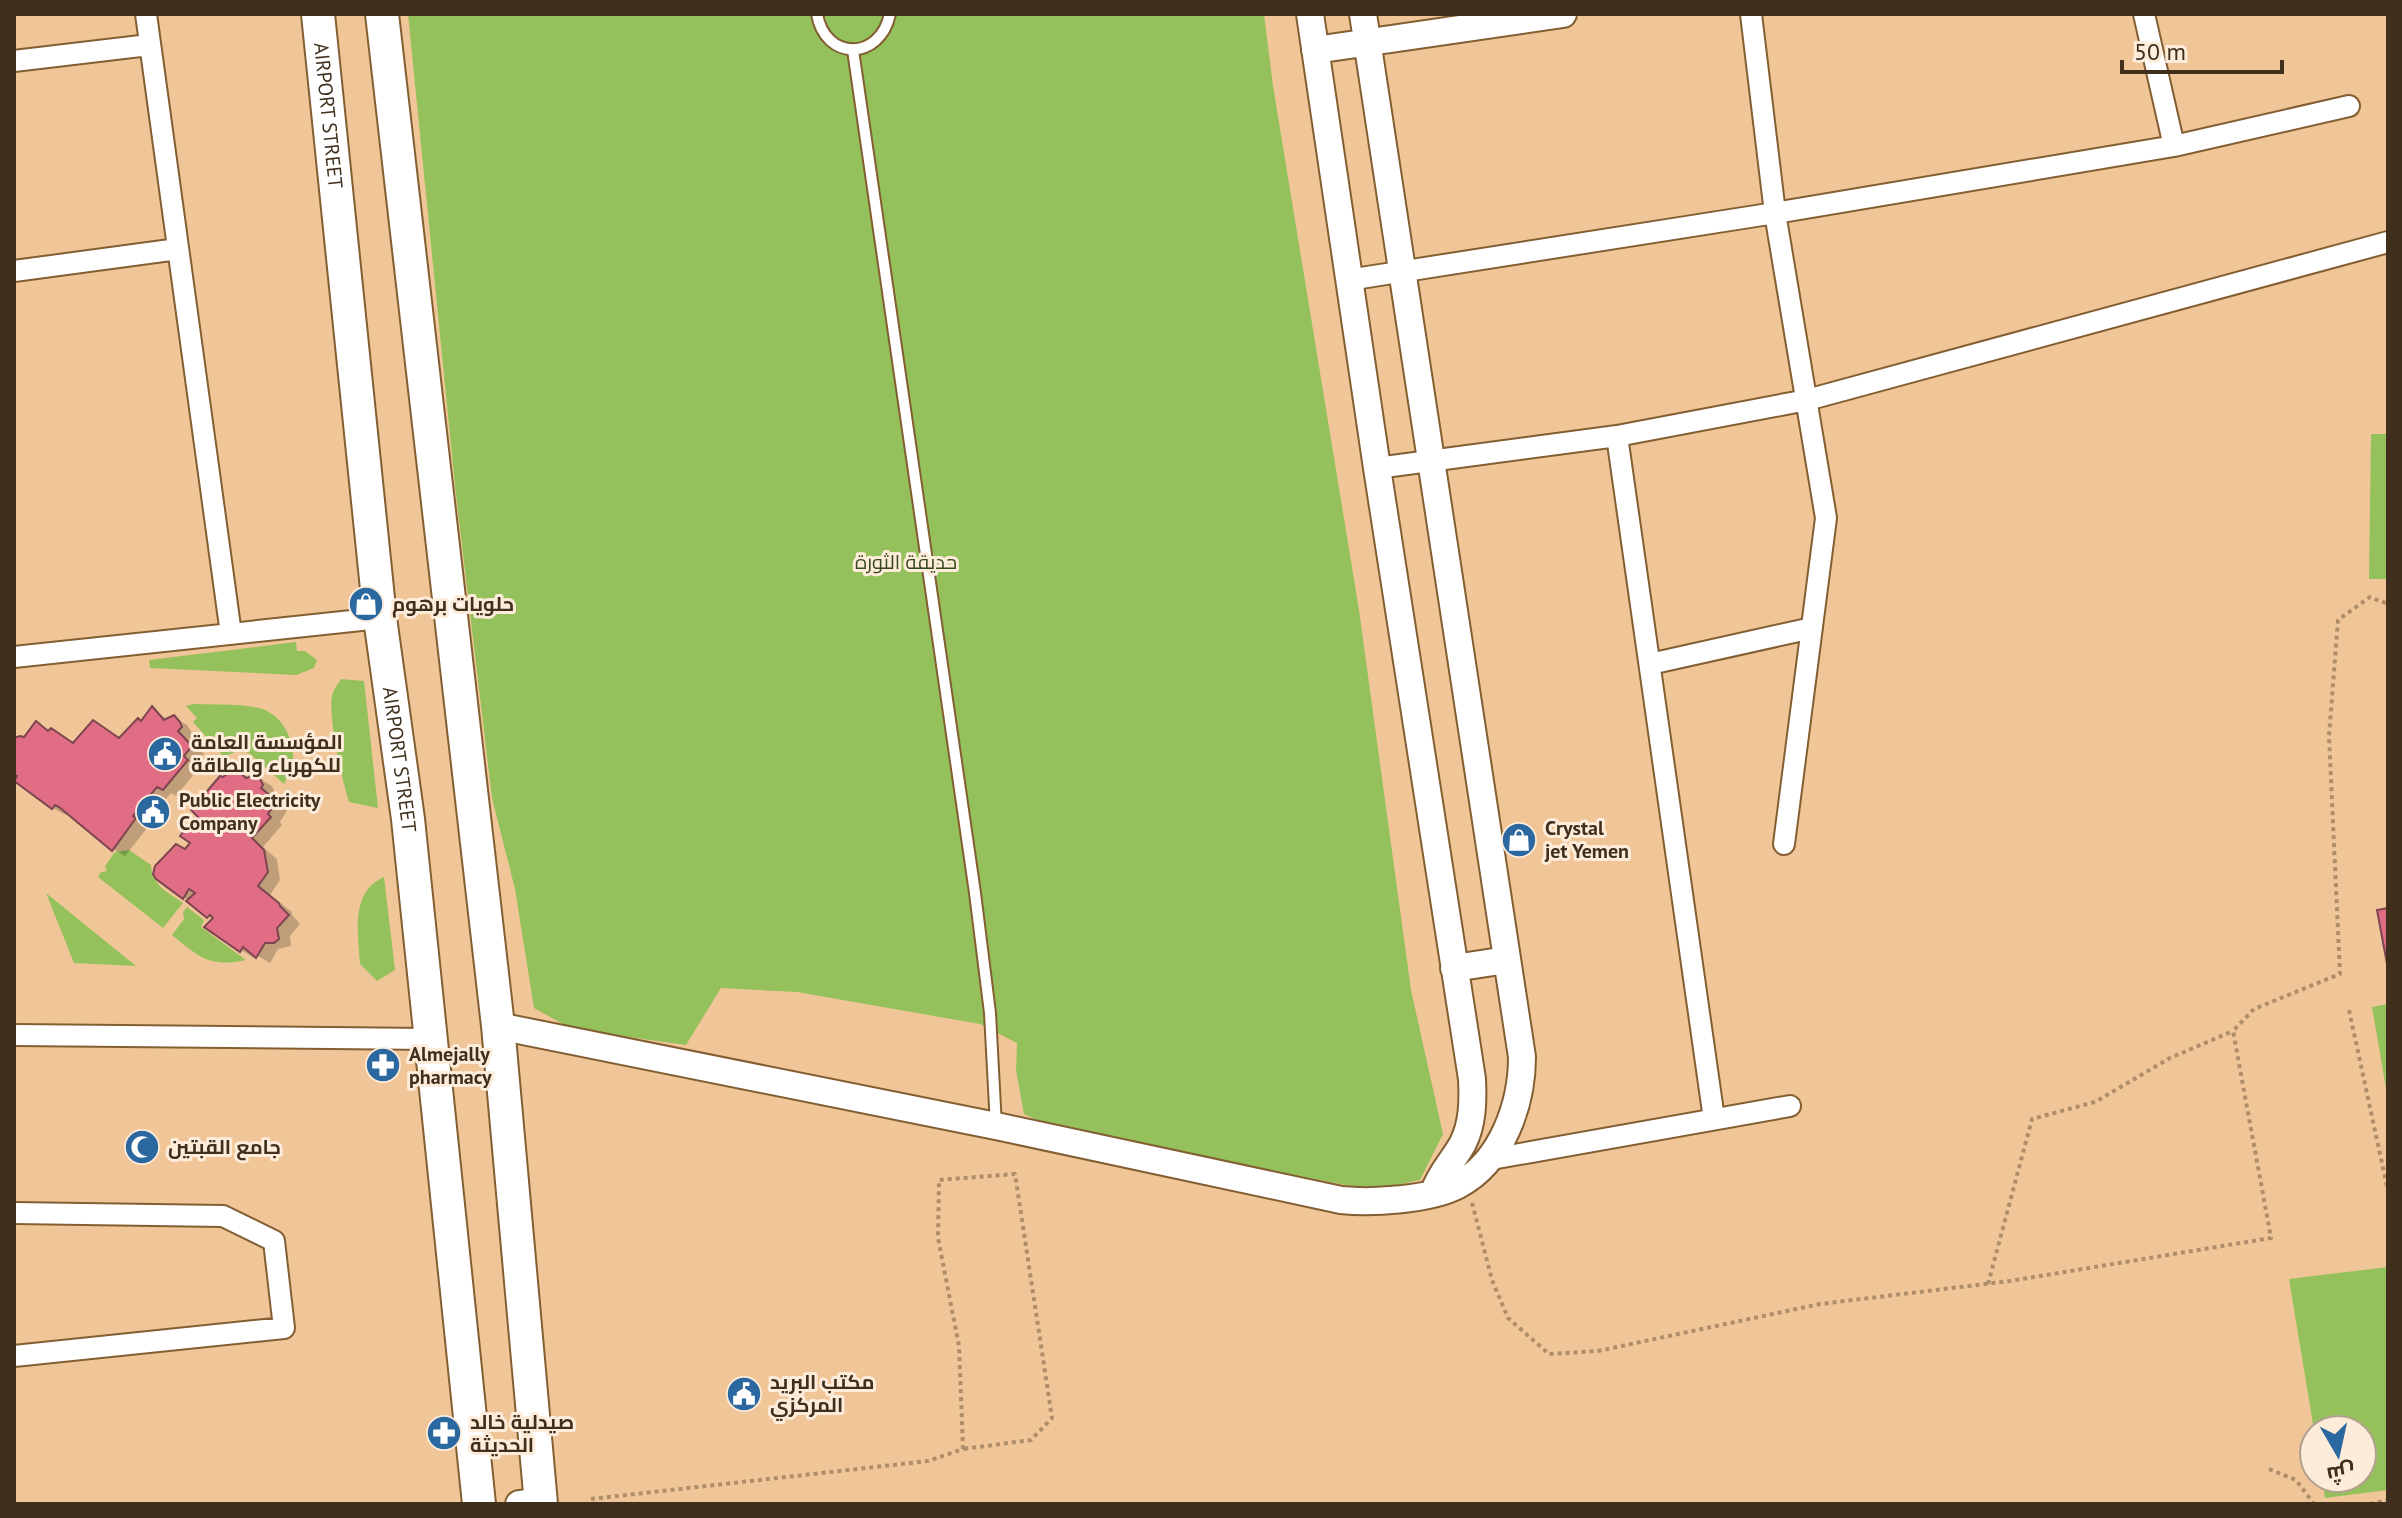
<svg xmlns="http://www.w3.org/2000/svg" width="2402" height="1518" viewBox="0 0 2402 1518" font-family="'PT Sans',Cairo,sans-serif">
  <style>
    .green { fill: #94c15b }
    .shadow { fill: #0003 }
    .building { fill: #e06d84; stroke: #7d454f; stroke-width: 2 }
    .lines { fill: none; stroke-linecap: round; stroke-linejoin: round }
    .service-casing { stroke: #835e32; stroke-width: 14 }
    .minor-casing { stroke: #835e32; stroke-width: 24 }
    .tertiary-casing { stroke: #835e32; stroke-width: 30 }
    .primary-casing { stroke: #835e32; stroke-width: 36 }
    .path { stroke: #ae8e6a; stroke-width: 4; stroke-dasharray: 4 4; stroke-linecap: butt }
    .service { stroke: #fff; stroke-width: 10 }
    .minor { stroke: #fff; stroke-width: 20 }
    .tertiary { stroke: #fff; stroke-width: 26 }
    .primary { stroke: #fff; stroke-width: 32 }
    .labels { text-anchor: middle; dominant-baseline: central; stroke-width: 6; stroke-linejoin: round; paint-order: stroke }
    .street-label { font-size: 20px; fill: #3f2f1c; stroke: #feecda }
    .park-label { font-size: 20px; fill: #35481e; stroke: #feecda }
    .poi-label { font-size: 20px; font-weight: bold; fill: #3f2f1c; stroke: #feecda; text-anchor: start }
  </style>
  <rect width="100%" height="100%" fill="#f0c698"/>
  <!-- green -->
  <path class="green" d="M408 14H1264L1273 86 1359 610 1411 990 1443 1134 1420 1180 1371 1190 1054 1128 1024 1114 1016 1070 1017 1043 980 1024 797 992 721 988 686 1045 572 1029 534 1008 515 889 492 798 456 495Z
    M2371 434H2388V579H2369Z
    M296 642 297 651H305L317 660 314 668 296 675 150 668 149 660Z
    M341 679 364 681 378 808 349 802C342 780 328 717 332 696 333 690 338 684 341 679Z
    M193 704C215 705 241 703 262 709 284 716 297 744 292 766 290 772 287 778 284 784L249 753 239 750 224 757 193 722 197 718 186 706Z
    M129 850 151 865C152 885 167 892 183 903L163 928 98 877 101 872 107 871 105 866 115 852Z
    M384 877 395 970 377 981 360 964C358 933 350 892 384 877Z
    M46 893 136 966 74 963Z
    M187 907 204 920 201 927 246 960C210 968 199 957 172 935L184 919 183 912Z
    M2388 1004V1100L2372 1007Z
    M2388 1267V1490L2325 1498 2322 1478H2362V1430H2314L2289 1279Z"/>
  <!-- shadow -->
  <path class="shadow" d="M152 709 168 720 174 718 187 725 193 735 189 739 204 754 196 765 199 768 176 796 171 793 144 824 148 827 125 856 113 849 67 812 66 815 53 808 17 780 20 776 14 772V756L37 724 74 745 120 740 142 723Z
    M235 770 249 779 258 778 272 786 275 793 273 797 288 809 280 822 282 825 263 847 277 859 280 880 270 895 292 912V915L300 924 290 936 291 946 278 949 270 963 256 955 254 958 241 950 207 926 214 919 184 897 186 852 193 843 198 822Z"/>
  <!-- building -->
  <path class="building" d="M152 706 164 720 174 715 180 722 182 727 178 731 192 746 184 756 188 760 163 790 157 787 133 816 136 818 112 851 59 807 55 805 52 809 14 781 17 776 14 774V738L20 736 24 737 36 721 48 731 51 728 73 743 93 720 119 738 138 718 141 721Z
    M235 768 246 778 255 775 259 776 263 785 261 788 277 801 268 814 271 817 252 838 264 850 268 872 258 886 279 903 280 906 289 915 277 928 279 939 274 943H265L256 958 243 947 240 952 204 927 213 918 210 915 207 918 186 901 195 893 189 889 183 899 156 879 153 874 155 866 176 844 185 849 190 843 180 836 194 818 197 820 198 817 191 810 220 776 223 777Z
    M2388 908V969L2377 910Z"/>
  <g class="lines">
    <!-- service casing -->
    <g class="service-casing">
      <path id="service" d="M817 14C825 61 880 61 890 14
        M853 50 975 893 990 1013 996 1126"/>
    </g>
    <!-- minor casing -->
    <g class="minor-casing">
      <path id="minor" d="M146 14 231 634
        M1751 14 1775 213 1826 518 1784 844
        M2144 14 2174 146
        M14 61 149 45
        M14 271 178 249
        M1348 280 1775 213 2174 146 2349 106
        M1617 436 1714 1119
        M1377 468 1617 436 1807 400 2388 242
        M14 657 380 618
        M1650 664 1812 628
        M14 1035 430 1039
        M1486 1160 1790 1106
        M14 1213 223 1216 274 1241 284 1328 14 1356"/>
    </g>
    <!-- tertiary casing -->
    <g class="tertiary-casing">
      <path id="tertiary" d="M1310 14 1377 468 1472 1079C1473 1100 1473 1123 1463 1143 1454 1160 1440 1173 1434 1192
        M1315 50 1563 14
        M1454 968 1507 960
        M498 1026 996 1126 1341 1200C1372 1203 1430 1200 1458 1185 1502 1162 1522 1104 1522 1057L1363 14
        M519 1504 540 1501"/>
    </g>
    <!-- primary casing -->
    <g class="primary-casing">
      <g id="primary">
        <path id="s1" d="M318 14 380 618 408 819 479 1504"/>
        <path d="M382 14 498 1026 541 1504"/>
      </g>
    </g>
    <!-- path -->
    <path class="path" d="M2349 1010 2388 1191
      M1472 1203 1492 1280 1508 1318 1549 1354 1598 1351 1820 1304 2010 1281 2271 1238 2233 1031 2254 1009 2340 974 2329 736 2338 620 2370 597 2388 604
      M1988 1284 2032 1119 2095 1102 2170 1058 2233 1031
      M2269 1469 2296 1480 2314 1504
      M591 1499 928 1461 963 1449 959 1346 938 1238 939 1180 1015 1174 1052 1418 1031 1440 963 1449
      M2370 1504 2388 1500"/>
    <!-- service -->
    <use href="#service" class="service"/>
    <!-- minor -->
    <use href="#minor" class="minor"/>
    <!-- tertiary -->
    <use href="#tertiary" class="tertiary"/>
    <!-- primary -->
    <use href="#primary" class="primary"/>
  </g>
  <!-- icons -->
  <defs>
    <g id="shop-disc" transform="scale(1.8)"><circle r="9.5" fill="#2c68a0" stroke="#feecda"/><path d="M-5-2.5h2.3a2.7 3.5 0 0 1 5.4 0H5L5.5 6h-11ZM-1.5-2.5h3a1.5 2.3 0 0 0-3 0Z" fill="#fff"/></g>
    <g id="civic-disc" transform="scale(1.8)"><circle r="9.5" fill="#2c68a0" stroke="#feecda"/><path d="M-.6-6.5H3V-4.5H.6V-3L4-1V1h2V6H-6V1h2V-1L-.6-3ZM-1.2 2.5V6h2.4V2.5Z" fill="#fff"/></g>
    <g id="pharmacy-disc" transform="scale(1.8)"><circle r="9.5" fill="#2c68a0" stroke="#feecda"/><path d="M-2-6h4v4h4v4h-4v4h-4v-4h-4v-4h4Z" fill="#fff"/></g>
    <g id="mosque-disc" transform="scale(1.8)"><circle r="9.5" fill="#2c68a0" stroke="#feecda"/><path d="M3.5-4.9A6 6 0 1 0 3.5 4.9A5 5 0 1 1 3.5-4.9Z" fill="#fff"/></g>
  </defs>
  <g fill-rule="evenodd">
    <use href="#shop-disc" x="366" y="604"/>
    <use href="#civic-disc" x="165" y="754"/>
    <use href="#civic-disc" x="153" y="812"/>
    <use href="#shop-disc" x="1519" y="840"/>
    <use href="#pharmacy-disc" x="383" y="1065"/>
    <use href="#mosque-disc" x="142" y="1147"/>
    <use href="#civic-disc" x="744" y="1394"/>
    <use href="#pharmacy-disc" x="444" y="1433"/>
  </g>
  <g class="labels">
    <!-- street labels -->
    <g class="street-label">
      <text stroke="none"><textPath href="#s1" startOffset="102">AIRPORT STREET</textPath></text>
      <text stroke="none"><textPath href="#s1" startOffset="750">AIRPORT STREET</textPath></text>
    </g>
    <!-- park labels -->
    <g class="park-label">
      <text x="906" y="562">حديقة الثورة</text>
    </g>
    <!-- poi labels -->
    <g class="poi-label">
      <text x="392" y="604">حلويات برهوم</text>
      <text x="191" y="742">المؤسسة العامة<tspan x="191" dy="23">للكهرباء والطاقة</tspan></text>
      <text x="179" y="800">Public Electricity<tspan x="179" dy="23">Company</tspan></text>
      <text x="1545" y="828">Crystal<tspan x="1545" dy="23">jet Yemen</tspan></text>
      <text x="409" y="1054">Almejally<tspan x="409" dy="23">pharmacy</tspan></text>
      <text x="168" y="1147">جامع القبتين</text>
      <text x="770" y="1382">مكتب البريد<tspan x="770" dy="23">المركزي</tspan></text>
      <text x="470" y="1422">صيدلية خالد<tspan x="470" dy="23">الحديثة</tspan></text>
    </g>
  </g>
  <!-- border -->
  <rect width="2402" height="1518" fill="none" stroke="#3f2f1c" stroke-width="32"/>
  <!-- north arrow -->
  <g transform="translate(2338 1454) rotate(171)"><circle r="38" fill="#feecda" stroke="#b2a08e" stroke-width="2"/>
  <path d="M0-6L14 30L0 20L-14 30Z" fill="#2c68a0"/>
  <text y="-12" font-size="22" font-weight="bold" text-anchor="middle" fill="#3f2f1c">ش</text>
  </g>
  <!-- scale -->
  <path d="M2122 60v12h160v-12" fill="none" stroke="#3f2f1c" stroke-width="4"/>
  <text x="2134" y="60" font-size="24" fill="#3f2f1c" stroke="#feecda" stroke-width="6" paint-order="stroke">50 m</text>
</svg>
